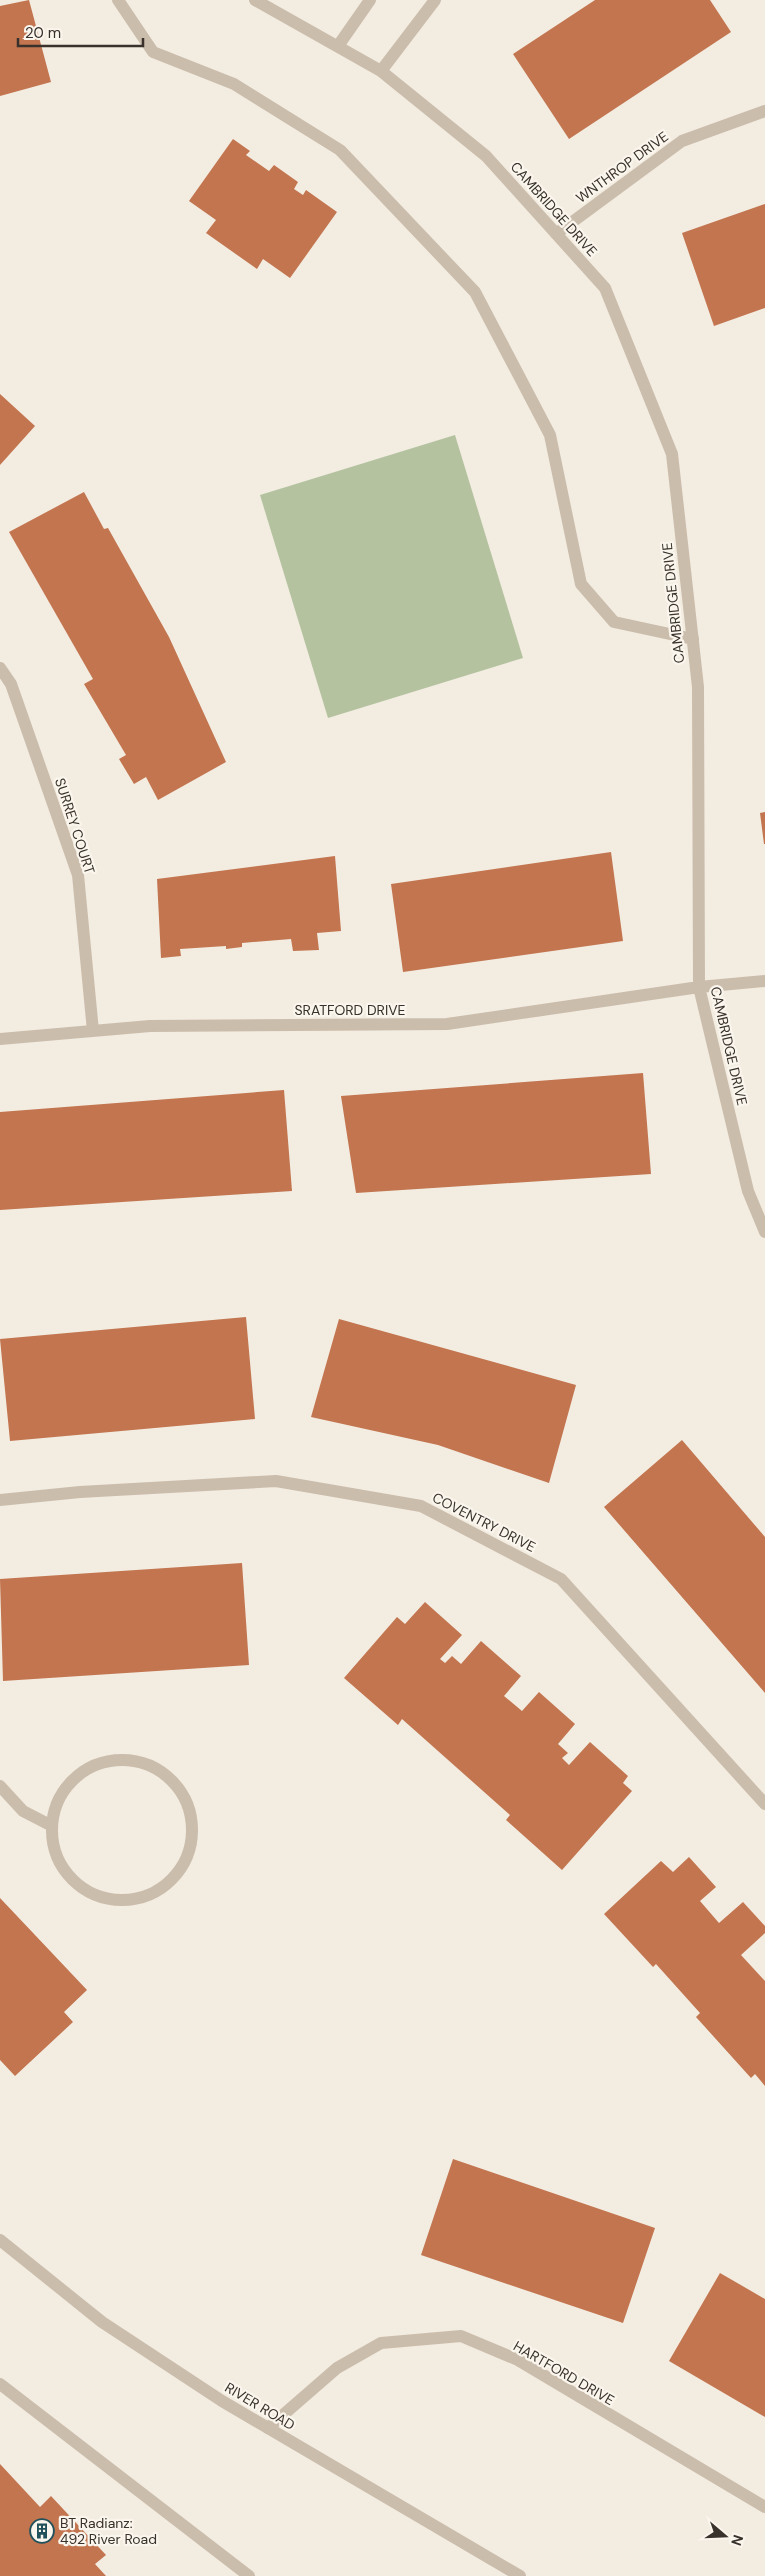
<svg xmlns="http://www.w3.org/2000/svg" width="765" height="2576" viewBox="0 0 765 2576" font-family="'DM Sans',sans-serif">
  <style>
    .green { fill: #b4c2a0 }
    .building { fill: #c2754f }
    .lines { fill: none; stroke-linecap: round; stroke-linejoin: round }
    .service { stroke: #cbbdac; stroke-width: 12 }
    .minor { stroke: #cbbdac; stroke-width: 12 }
    .tertiary { stroke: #cbbdac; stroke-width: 12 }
    .labels { text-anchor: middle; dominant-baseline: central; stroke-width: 4.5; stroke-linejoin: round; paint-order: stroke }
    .street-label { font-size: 14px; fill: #39312b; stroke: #faf5ed }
    .poi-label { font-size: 14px; fill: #39312b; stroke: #faf5ed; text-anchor: start }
  </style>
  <rect width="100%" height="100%" fill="#f3ece1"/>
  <!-- green -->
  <path class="green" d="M455 435 523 658 328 718 260 495Z"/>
  <!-- building -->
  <path class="building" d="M29 0 51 82 0 96V6Z
    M595 0H710L731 32 569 139 513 54Z
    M233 139 250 151 246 155 269 171 274 165 298 182 294 189 303 195 306 190 337 212 290 278 263 259 257 269 206 233 216 220 189 201Z
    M765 204V308L714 326 682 233Z
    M0 394 35 426 0 465Z
    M84 492 104 529 108 528 169 637 226 762 158 800 146 777 134 784 119 759 126 755 84 684 93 679 9 532Z
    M765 812V844H764L760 813Z
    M611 852 623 941 403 972 391 884Z
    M335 856 341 931 317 933 319 950 293 951 291 939 242 943V947L226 949V946L180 949 181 956 161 958 157 879Z
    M643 1073 651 1174 356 1193 341 1096Z
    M284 1090 292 1191 0 1210V1112Z
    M246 1317 255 1419 10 1441 0 1339Z
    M339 1319 576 1385 549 1483 438 1445 311 1417Z
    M682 1440 765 1537V1693L604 1507Z
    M242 1563 249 1665 3 1681 0 1579Z
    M425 1602 462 1635 440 1659 445 1663 452 1656 461 1664 481 1641 521 1676 504 1696 522 1711 539 1692 575 1724 558 1744 568 1753 562 1758 569 1765 590 1742 628 1776 623 1783 632 1791 562 1870 506 1820 510 1815 402 1719 398 1725 344 1678 397 1617 405 1624Z
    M689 1857 716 1887 700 1901 719 1923 743 1902 765 1926V1933L741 1955 765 1981V2086L755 2074 751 2078 696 2017 700 2013 656 1964 653 1967 604 1914 661 1861 673 1872Z
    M0 1898 87 1990 64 2012 73 2022 15 2076 0 2060Z
    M453 2159 655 2228 623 2323 421 2255Z
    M720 2273 765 2299V2417L669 2361Z
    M0 2464 40 2507 51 2496 106 2555 95 2564 106 2576H0Z"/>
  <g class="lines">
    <!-- service -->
    <path class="service" d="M118 0 153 52 234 84 340 150 475 292 550 435 581 584 614 622 693 639
      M0 2384 249 2576"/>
    <!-- minor -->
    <path class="minor" d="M255 0 381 71 486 156 605 288 672 454 698 687 699 987 748 1191 765 1232
      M338 46 370 0
      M381 71 435 0
      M556 234 682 141 765 111
      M0 668 11 684 78 875 93 1031
      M0 1039 150 1026 447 1024 699 987 765 981
      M0 1500 80 1492 276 1481 421 1506 561 1579 765 1804
      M52 1830a70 70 0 1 1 140 0a70 70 0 1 1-140 0Z
      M0 1786 23 1811 52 1826
      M268 2428 337 2368 381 2343 461 2336 518 2360 765 2507"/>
    <!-- tertiary -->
    <path class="tertiary" d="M0 2240 102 2322 222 2401 520 2576"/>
  </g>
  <!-- icons -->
  <defs>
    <g id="building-ring" transform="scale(1.25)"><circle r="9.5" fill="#faf5ed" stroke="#21515a" stroke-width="1.5"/><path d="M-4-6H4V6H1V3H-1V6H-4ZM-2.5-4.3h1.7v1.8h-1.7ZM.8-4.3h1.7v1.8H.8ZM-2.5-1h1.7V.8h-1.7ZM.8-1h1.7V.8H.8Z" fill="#21515a"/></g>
  </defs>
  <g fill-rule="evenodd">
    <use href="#building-ring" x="42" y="2531"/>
  </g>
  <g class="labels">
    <!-- street labels -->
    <g class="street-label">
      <text transform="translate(622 167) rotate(-36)">WNTHROP DRIVE</text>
      <text transform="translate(554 209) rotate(48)">CAMBRIDGE DRIVE</text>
      <text transform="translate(673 603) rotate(-96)">CAMBRIDGE DRIVE</text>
      <text transform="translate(75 826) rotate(72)">SURREY COURT</text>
      <text x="350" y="1010">SRATFORD DRIVE</text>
      <text transform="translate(729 1046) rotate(77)">CAMBRIDGE DRIVE</text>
      <text transform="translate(484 1522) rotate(27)">COVENTRY DRIVE</text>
      <text transform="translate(564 2373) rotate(30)">HARTFORD DRIVE</text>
      <text transform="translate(260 2406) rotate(31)">RIVER ROAD</text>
    </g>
    <!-- poi labels -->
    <g class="poi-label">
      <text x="60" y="2523">BT Radianz:<tspan x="60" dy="16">492 River Road</tspan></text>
    </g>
  </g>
  <!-- north arrow -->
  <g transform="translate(725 2536) rotate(109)" stroke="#faf5ed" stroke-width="4" paint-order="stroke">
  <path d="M0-4L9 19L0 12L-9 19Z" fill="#39312b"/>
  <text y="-8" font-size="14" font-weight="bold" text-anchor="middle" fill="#39312b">N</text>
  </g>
  <!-- scale -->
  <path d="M18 38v8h125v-8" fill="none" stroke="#39312b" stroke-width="2.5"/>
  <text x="25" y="38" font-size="15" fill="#39312b" stroke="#faf5ed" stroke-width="4" paint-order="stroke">20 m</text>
</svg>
